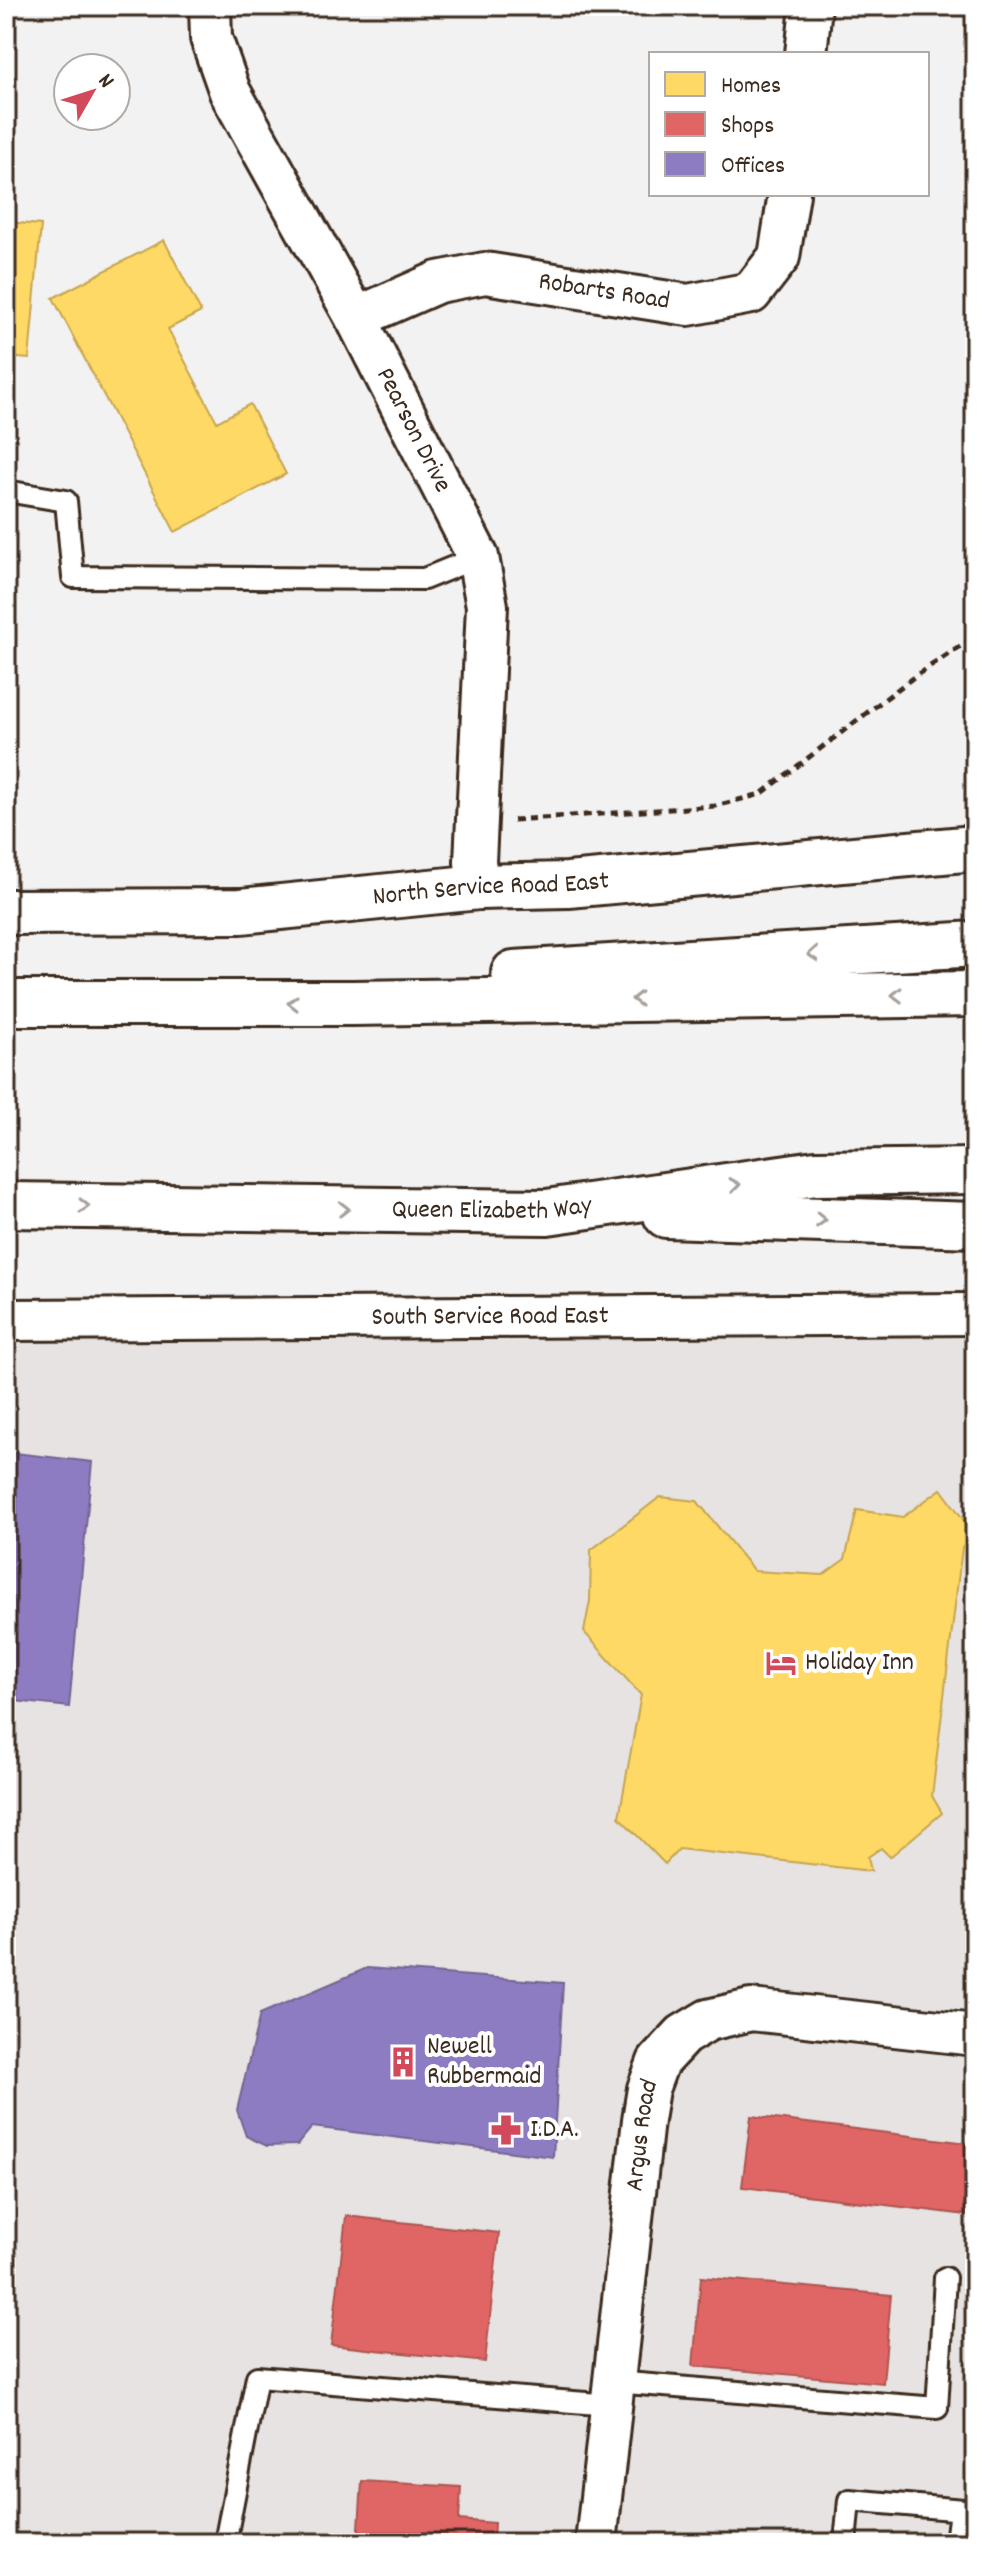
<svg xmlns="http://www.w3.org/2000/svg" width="981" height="2549" viewBox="0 0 981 2549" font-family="Dekko,sans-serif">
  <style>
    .built { fill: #e6e3e2 }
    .homes { fill: #ffd966; stroke: #c4a450; stroke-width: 2 }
    .shops { fill: #e06666; stroke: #ae5450; stroke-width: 2 }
    .offices { fill: #8e7cc3; stroke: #756392; stroke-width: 2 }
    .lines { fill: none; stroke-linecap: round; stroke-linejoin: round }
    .lane-casing { stroke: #3b2a1e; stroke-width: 26 }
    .street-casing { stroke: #3b2a1e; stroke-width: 46 }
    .secondary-casing { stroke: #3b2a1e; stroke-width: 50 }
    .highway-casing { stroke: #3b2a1e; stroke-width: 50 }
    .path { stroke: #3b2a1e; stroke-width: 5; stroke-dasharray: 8 6; stroke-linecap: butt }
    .lane { stroke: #fff; stroke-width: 20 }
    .street { stroke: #fff; stroke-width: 40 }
    .secondary { stroke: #fff; stroke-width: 44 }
    .highway { stroke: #fff; stroke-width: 44 }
    .oneway { stroke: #a79f9a }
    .labels { text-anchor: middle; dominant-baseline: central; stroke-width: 8; stroke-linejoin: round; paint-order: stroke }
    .street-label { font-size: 26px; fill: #3b2a1e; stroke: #fff }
    .poi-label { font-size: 26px; fill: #3b2a1e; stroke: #fff; text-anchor: start }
  </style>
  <rect width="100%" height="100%" fill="#f3f2f2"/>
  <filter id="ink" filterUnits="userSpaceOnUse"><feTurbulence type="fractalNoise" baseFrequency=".0125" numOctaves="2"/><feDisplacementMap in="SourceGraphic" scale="16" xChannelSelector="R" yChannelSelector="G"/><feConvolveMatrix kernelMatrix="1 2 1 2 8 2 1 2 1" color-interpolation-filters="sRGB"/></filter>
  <g filter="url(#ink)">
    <!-- built -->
    <path class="built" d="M760 1306 975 1324V2543H6V1343Z"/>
    <!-- homes -->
    <path class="homes" d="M7 222 41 225 29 359 6 357Z
      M164 240 201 312 168 329 217 422 250 404 286 474 175 532 53 298Z
      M941 1489 975 1535 962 1547 932 1796 942 1813 890 1857 881 1848 868 1857 871 1871 679 1849 665 1864 619 1817 641 1695 584 1632 590 1601 591 1550 660 1497 697 1501 754 1571 823 1575 845 1559 857 1510 903 1517Z"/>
    <!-- shops -->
    <path class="shops" d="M751 2116 975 2144V2216L742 2187Z
      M346 2216 499 2233 485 2362 331 2345Z
      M701 2277 891 2295 883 2383 693 2366Z
      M362 2481 461 2487 459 2520 494 2523 493 2543H358Z"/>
    <!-- offices -->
    <path class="offices" d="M6 1452 92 1462 69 1707 6 1700Z
      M367 1968 563 1983 553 2157 312 2127 297 2145 267 2146 246 2136 237 2110 260 2014Z"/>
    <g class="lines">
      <!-- lane casing -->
      <g class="lane-casing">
        <path id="lane" d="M6 491 66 501 73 577 424 579 478 557
          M614 2382 937 2408 945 2278
          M225 2543 257 2377 611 2405
          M845 2543 849 2500 975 2511
          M956 2543 960 2510"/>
      </g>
      <!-- street casing -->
      <g class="street-casing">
        <g id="street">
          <path id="s1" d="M210 6 211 38 230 92 356 318 478 557 487 606 475 862 479 887"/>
          <path d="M806 54 811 6"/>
          <path id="s2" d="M356 318 438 282 485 273 688 305 751 293 779 257 789 194"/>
          <path id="s3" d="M6 1320 975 1314"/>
          <path id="s4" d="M596 2543 643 2120 648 2089 658 2062 683 2035 708 2020 751 2010 975 2035"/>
        </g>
      </g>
      <!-- secondary casing -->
      <g class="secondary-casing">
        <g id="secondary">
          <path id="s5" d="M6 912 241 911 479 887 568 885 975 848"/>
        </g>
      </g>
      <!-- highway casing -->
      <g class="highway-casing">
        <g id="highway">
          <path d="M514 973 975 944"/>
          <path d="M6 1003H352L975 994"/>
          <path id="s6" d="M6 1205 547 1212 816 1173 975 1171"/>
          <path d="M666 1215 975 1225"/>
        </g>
      </g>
      <!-- path -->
      <path class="path" d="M513 820 715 806 761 794 915 676 975 637"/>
      <!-- lane -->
      <use href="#lane" class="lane"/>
      <!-- street -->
      <use href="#street" class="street"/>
      <!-- secondary -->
      <use href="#secondary" class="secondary"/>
      <!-- highway -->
      <use href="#highway" class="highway"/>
    </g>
    <!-- one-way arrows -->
    <defs><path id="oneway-chevron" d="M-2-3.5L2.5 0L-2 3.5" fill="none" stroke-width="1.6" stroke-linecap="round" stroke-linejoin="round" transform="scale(2)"/></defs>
    <g class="oneway">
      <use href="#oneway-chevron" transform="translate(813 954) rotate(176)"/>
      <use href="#oneway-chevron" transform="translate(897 995) rotate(179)"/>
      <use href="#oneway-chevron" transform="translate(637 999) rotate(179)"/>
      <use href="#oneway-chevron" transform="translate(293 1003) rotate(-180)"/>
      <use href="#oneway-chevron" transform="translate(735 1185) rotate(-8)"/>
      <use href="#oneway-chevron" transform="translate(84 1206) rotate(1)"/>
      <use href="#oneway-chevron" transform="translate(344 1209) rotate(1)"/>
      <use href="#oneway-chevron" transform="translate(821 1220) rotate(2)"/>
    </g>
  </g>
  <!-- icons -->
  <defs>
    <g id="hotel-bare" transform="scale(2.4)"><path d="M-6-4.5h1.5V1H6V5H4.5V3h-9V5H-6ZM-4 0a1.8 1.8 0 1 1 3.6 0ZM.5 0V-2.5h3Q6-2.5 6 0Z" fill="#d1495b" stroke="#fff" stroke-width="2.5" paint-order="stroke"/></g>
    <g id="building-bare" transform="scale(2.4)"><path d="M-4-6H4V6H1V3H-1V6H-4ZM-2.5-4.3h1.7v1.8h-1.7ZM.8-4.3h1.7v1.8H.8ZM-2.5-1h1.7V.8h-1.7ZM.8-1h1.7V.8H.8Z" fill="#d1495b" stroke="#fff" stroke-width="2.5" paint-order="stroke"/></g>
    <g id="pharmacy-bare" transform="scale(2.4)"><path d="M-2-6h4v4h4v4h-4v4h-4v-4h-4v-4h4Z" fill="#d1495b" stroke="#fff" stroke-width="2.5" paint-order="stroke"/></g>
  </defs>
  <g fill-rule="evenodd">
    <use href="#hotel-bare" x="781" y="1663"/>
    <use href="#building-bare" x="403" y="2062"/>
    <use href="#pharmacy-bare" x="506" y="2130"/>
  </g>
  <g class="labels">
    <!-- street labels -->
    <g class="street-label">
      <text stroke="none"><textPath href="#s2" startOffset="258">Robarts Road</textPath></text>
      <text stroke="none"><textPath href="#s1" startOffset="474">Pearson Drive</textPath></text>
      <text stroke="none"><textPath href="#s5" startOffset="486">North Service Road East</textPath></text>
      <text stroke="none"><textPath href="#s6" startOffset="486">Queen Elizabeth Way</textPath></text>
      <text stroke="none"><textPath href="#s3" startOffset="484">South Service Road East</textPath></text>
      <text stroke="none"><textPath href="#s4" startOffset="410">Argus Road</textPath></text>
    </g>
    <!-- poi labels -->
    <g class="poi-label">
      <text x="805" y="1663">Holiday Inn</text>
      <text x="427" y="2047">Newell<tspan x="427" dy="30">Rubbermaid</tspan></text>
      <text x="530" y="2130">I.D.A.</text>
    </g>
  </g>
  <!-- margin -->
  <rect width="981" height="2549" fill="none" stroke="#fff" stroke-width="32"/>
  <rect x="16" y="16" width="949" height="2517" fill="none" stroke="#3b2a1e" stroke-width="3" filter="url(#ink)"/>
  <!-- legend -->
  <rect x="649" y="52" width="280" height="144" fill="#ffffff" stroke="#b1aaa5" stroke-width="2"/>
  <rect x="665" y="72" width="40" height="24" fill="#ffd966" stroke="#b1aaa5" stroke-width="2"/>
  <text x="721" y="92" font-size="24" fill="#3b2a1e">Homes</text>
  <rect x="665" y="112" width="40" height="24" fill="#e06666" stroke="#b1aaa5" stroke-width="2"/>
  <text x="721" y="132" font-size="24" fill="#3b2a1e">Shops</text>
  <rect x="665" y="152" width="40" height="24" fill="#8e7cc3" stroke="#b1aaa5" stroke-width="2"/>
  <text x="721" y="172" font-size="24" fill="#3b2a1e">Offices</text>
  <!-- north arrow -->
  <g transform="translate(92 92) rotate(51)"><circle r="38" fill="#ffffff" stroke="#b1aaa5" stroke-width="2"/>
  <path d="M0-6L14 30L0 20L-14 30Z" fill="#d1495b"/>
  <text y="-12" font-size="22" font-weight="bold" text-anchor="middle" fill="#3b2a1e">N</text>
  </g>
</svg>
